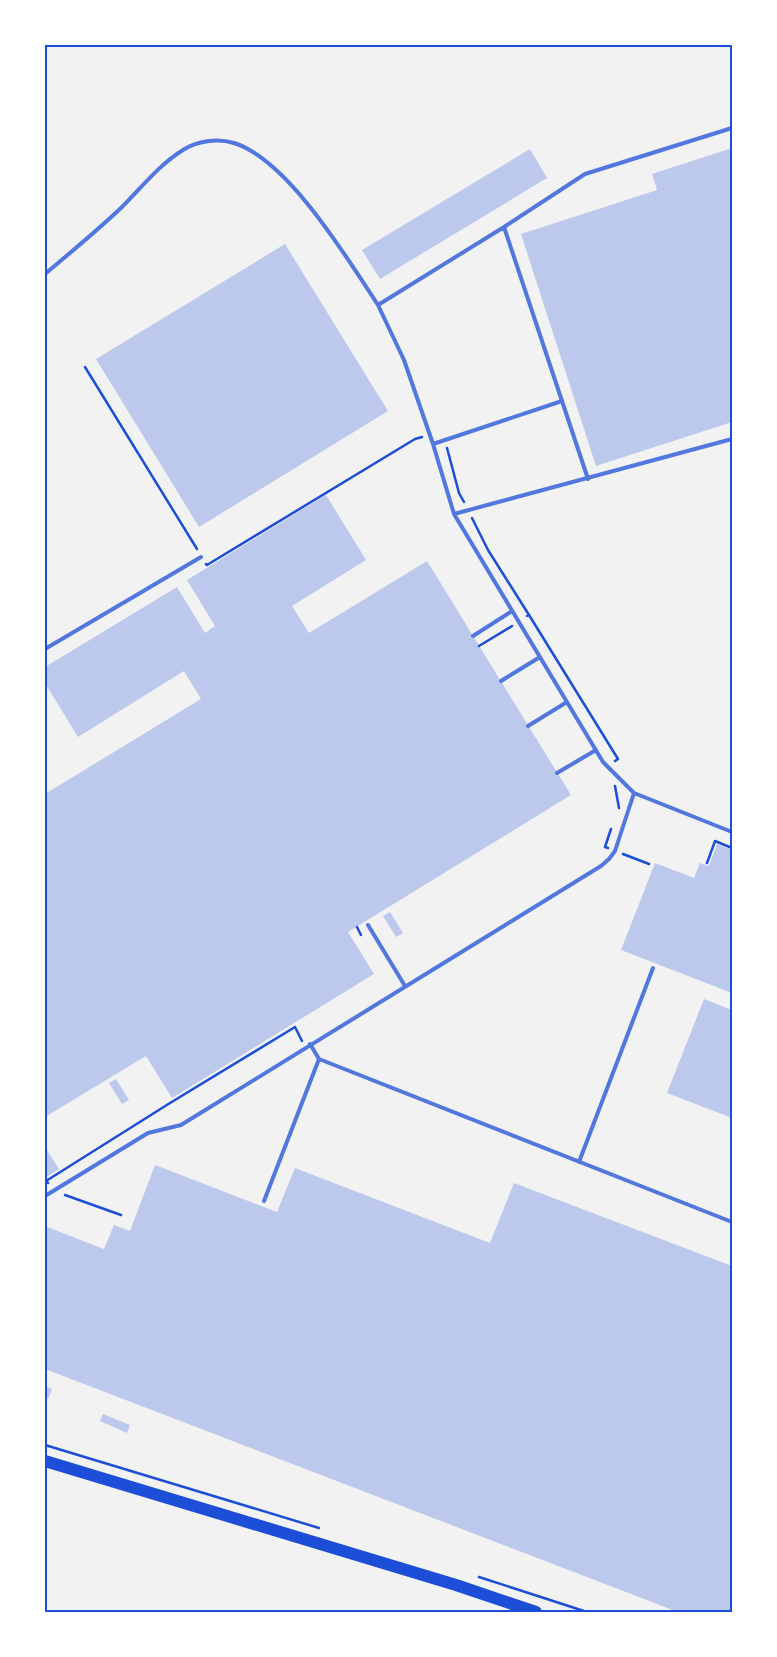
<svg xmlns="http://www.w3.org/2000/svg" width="777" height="1657" viewBox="0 0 777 1657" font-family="Ubuntu,sans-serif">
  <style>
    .building { fill: #bdc9ec }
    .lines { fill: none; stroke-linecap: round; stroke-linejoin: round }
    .path { stroke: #1d4ed8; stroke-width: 2.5 }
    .service { stroke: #5277de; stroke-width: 4 }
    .primary { stroke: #1d4ed8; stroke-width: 12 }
    .neatline { fill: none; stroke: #1d4ed8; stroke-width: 2 }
  </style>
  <rect width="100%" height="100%" fill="#f2f2f2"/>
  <!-- building -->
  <path class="building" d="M732 148V422L596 466 521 234 657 190 652 174Z
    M530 149 547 178 380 279 362 250Z
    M285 244 388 411 199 527 96 359Z
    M326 495 366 560 292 606 309 633 427 561 571 795 348 932 374 974 172 1098 146 1056 45 1117V794L201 699 184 671 78 737 45 683V667L177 587 205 633 215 626 187 580Z
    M717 844 732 850V993L621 950 655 863 694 878 700 863 709 866Z
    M390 912 403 933 396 937 383 916Z
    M704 999 732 1010V1118L667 1093Z
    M116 1079 129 1100 122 1104 109 1083Z
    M45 1147 59 1169 45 1178Z
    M155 1165 277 1212 295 1168 490 1243 514 1183 732 1266V1612H678L45 1369V1233L47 1227 104 1249 114 1225 130 1231Z
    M45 1386 52 1389 48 1399 45 1397Z
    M103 1414 130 1425 127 1433 100 1421Z"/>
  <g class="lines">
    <!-- path -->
    <path class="path" d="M85 367 197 549
      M447 448 459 493 464 502
      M472 518 488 550 529 615 527 616
      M206 564 207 565 415 439 422 437
      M529 615 618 759 615 761
      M479 646 512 626
      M615 786 619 808
      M608 848 605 847 611 829
      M623 854 649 864
      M707 863 715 841 732 848
      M357 927 361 935
      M48 1183 46 1181 170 1103 295 1027 302 1041
      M65 1195 121 1215
      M45 1445 319 1528
      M479 1577 587 1612"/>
    <!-- service -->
    <path class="service" d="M732 128 585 174 504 227 378 305 404 360 433 444 454 514 603 762 634 793 732 832
      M504 227 588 479
      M45 274C71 252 98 230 122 207 141 188 160 164 183 150 197 141 217 138 234 143 288 160 347 258 378 305
      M433 444 562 401
      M454 514 732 439
      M473 636 512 611
      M45 649 201 557
      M501 681 540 657
      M528 726 567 702
      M557 773 596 750
      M368 925 405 986
      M310 1044 319 1059 732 1222
      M579 1162 653 968
      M45 1196 148 1133 181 1125 601 866 609 859 615 851 634 793
      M264 1201 319 1059"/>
    <!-- primary -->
    <path class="primary" d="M45 1461 456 1585 536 1612"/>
  </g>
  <!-- border -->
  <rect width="777" height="1657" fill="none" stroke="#ffffff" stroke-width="92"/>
  <rect x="46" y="46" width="685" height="1565" class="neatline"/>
</svg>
